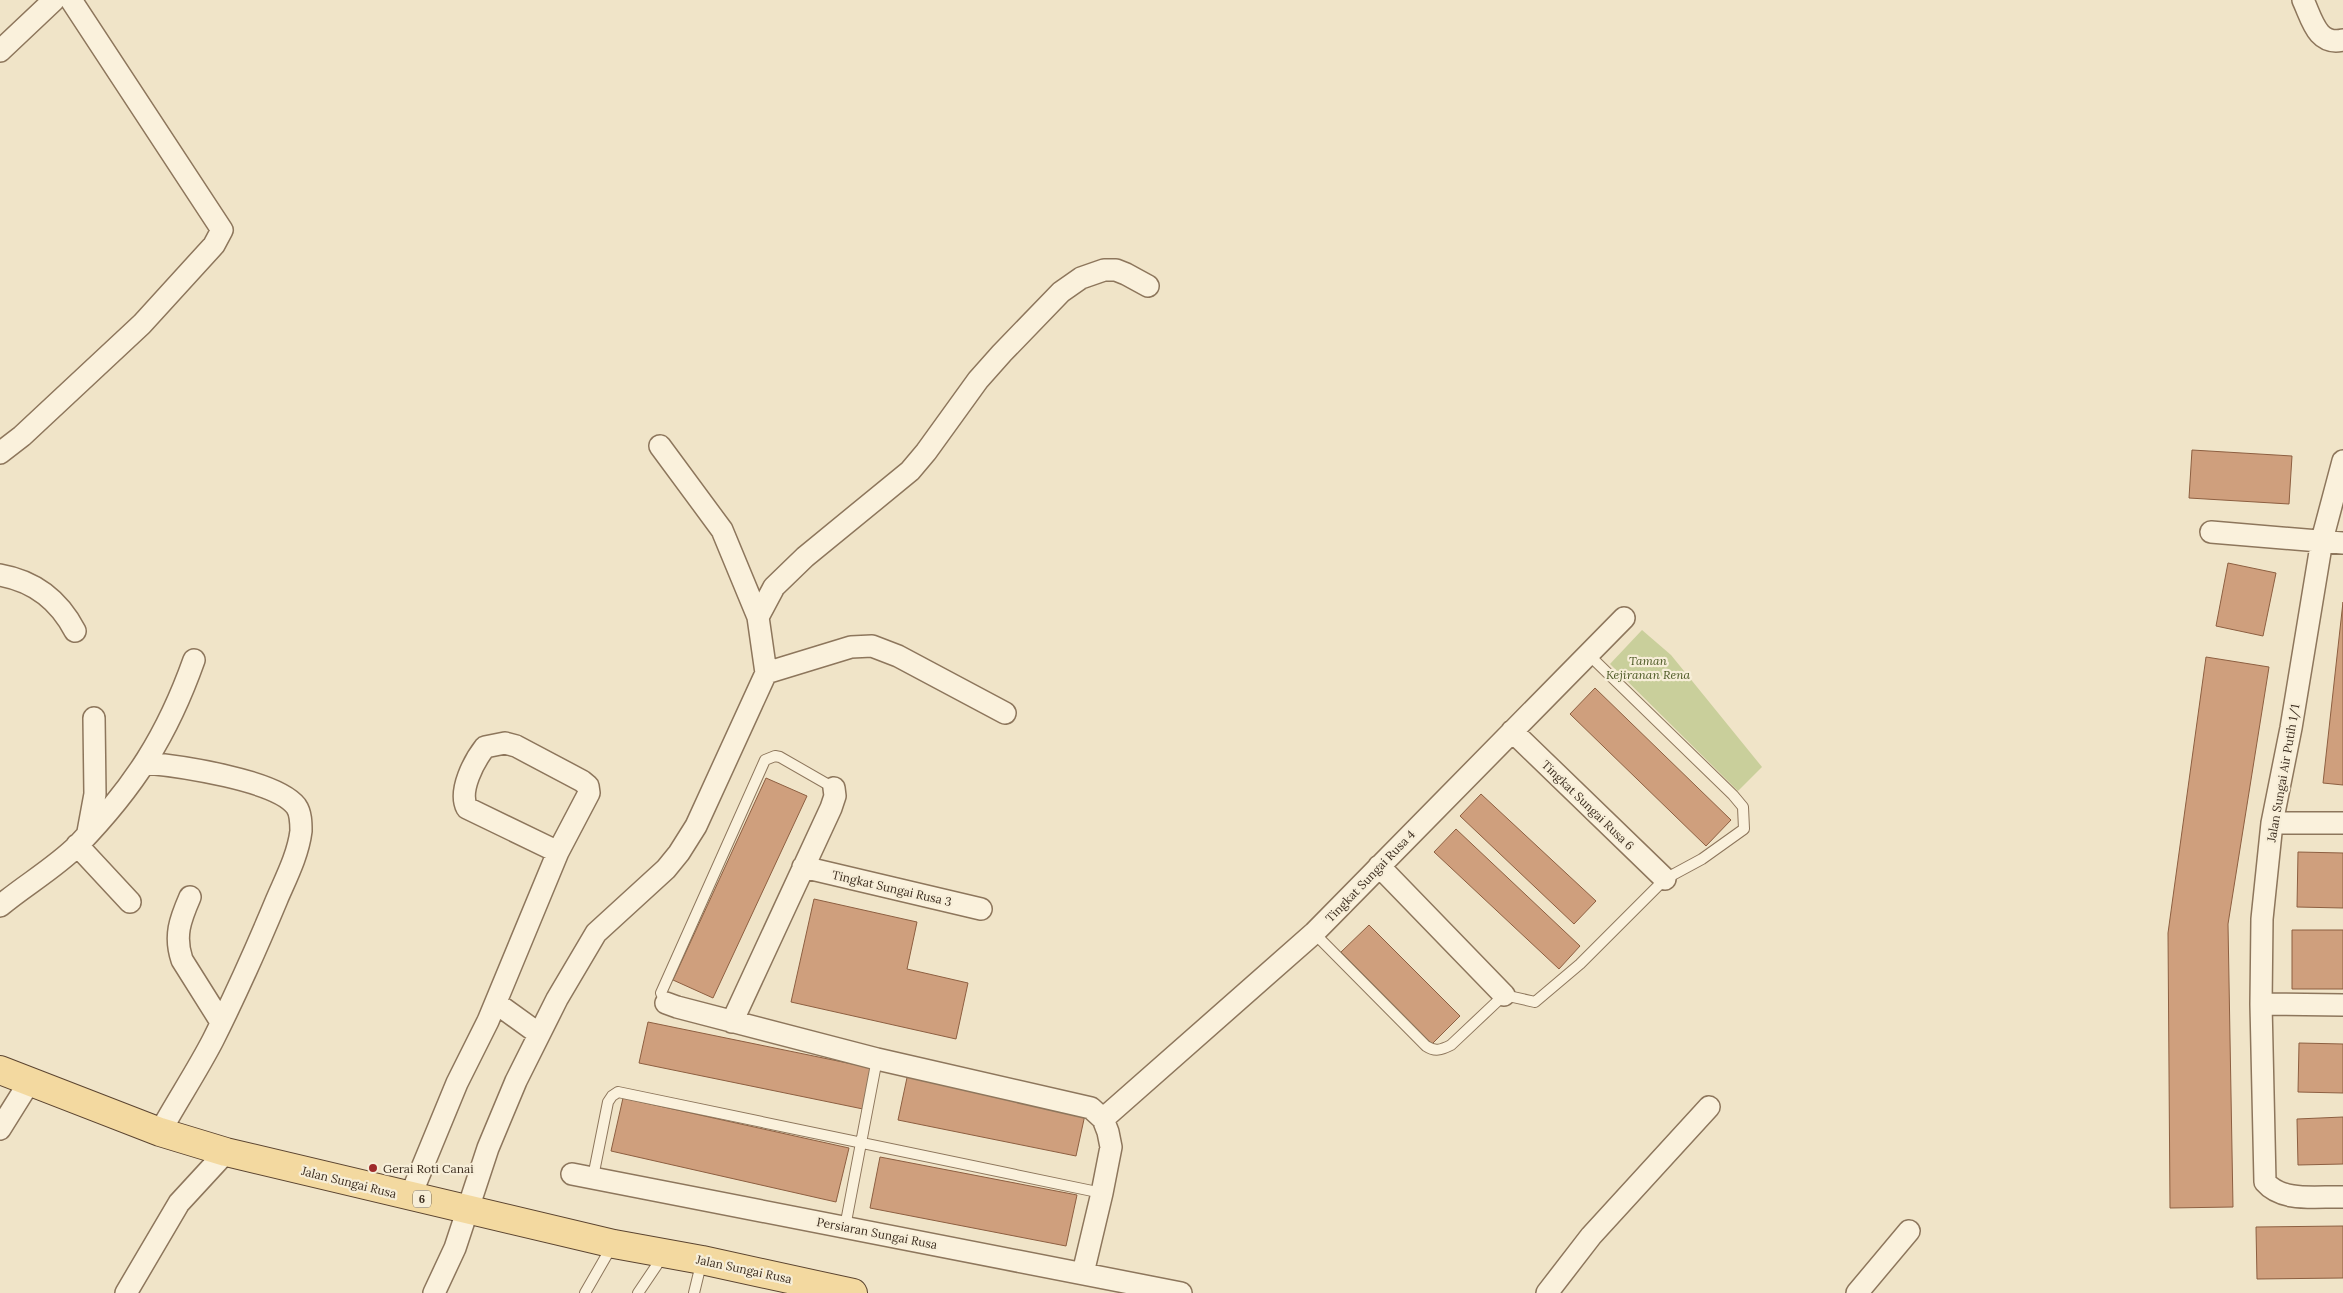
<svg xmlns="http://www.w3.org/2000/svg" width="2343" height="1293" viewBox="0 0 2343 1293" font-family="Lora,serif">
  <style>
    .green { fill: #c9cf9b }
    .building { fill: #cf9f7d; stroke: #8d5f41 }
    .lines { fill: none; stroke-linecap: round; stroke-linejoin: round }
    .lane-casing { stroke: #8d765c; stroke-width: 12 }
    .street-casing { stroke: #8d765c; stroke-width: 24 }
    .primary-casing { stroke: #5b4430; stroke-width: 30 }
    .lane { stroke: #faf1dc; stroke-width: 10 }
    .street { stroke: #faf1dc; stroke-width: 21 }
    .primary { stroke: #f3d9a0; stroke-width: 28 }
    .poi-dot { fill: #9e2a2b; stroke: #f7eed8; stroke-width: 2 }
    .labels { text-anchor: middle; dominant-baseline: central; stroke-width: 4.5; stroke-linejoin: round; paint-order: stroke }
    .shield { fill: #f7eed8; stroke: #756857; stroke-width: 1 }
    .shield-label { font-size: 11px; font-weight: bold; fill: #3d2e20 }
    .park-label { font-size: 12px; font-style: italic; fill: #4d5a26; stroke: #f7eed8 }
    .street-label { font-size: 12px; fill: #3d2e20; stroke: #f7eed8 }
    .poi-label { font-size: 12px; fill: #3d2e20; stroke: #f7eed8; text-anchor: start }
  </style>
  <rect width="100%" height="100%" fill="#f0e4c8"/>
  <!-- green -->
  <path class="green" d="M1642 630 1671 655 1762 767 1738 791 1610 664Z"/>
  <!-- building -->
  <path class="building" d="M2192 450 2292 456 2289 504 2189 498Z
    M2228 563 2276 573 2263 636 2216 626Z
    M2343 602V785L2323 783Z
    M2206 657 2269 667 2228 924 2233 1207 2170 1208 2168 933Z
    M1595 688 1731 820 1706 846 1570 714Z
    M766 778 807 796 713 998 673 980Z
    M1481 794 1596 901 1574 924 1460 816Z
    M1456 829 1580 946 1559 969 1434 852Z
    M2298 852 2343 853V908L2297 907Z
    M814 899 917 922 907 969 968 983 956 1039 791 1002Z
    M1369 925 1460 1016 1432 1044 1341 952Z
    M2292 930H2343V989H2292Z
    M648 1022 872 1068 863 1109 639 1063Z
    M2299 1043 2343 1044V1093L2298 1092Z
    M908 1073 1086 1110 1076 1156 898 1120Z
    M623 1098 849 1148 836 1202 611 1151Z
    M2343 1117V1164L2298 1165 2297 1119Z
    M880 1157 1077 1195 1066 1246 870 1208Z
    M2343 1226V1278L2257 1279 2256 1227Z"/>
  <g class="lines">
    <!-- lane casing -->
    <g class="lane-casing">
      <path id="lane" d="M1314 933 1426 1046C1435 1052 1441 1050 1451 1045L1504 995 1535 1002 1580 964 1665 879 1702 859 1744 829 1743 807 1733 795 1588 654
        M666 1003 661 993 765 760 775 756 780 757 834 788
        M593 1177 608 1102 612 1096 618 1092 1102 1193
        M845 1227 877 1059
        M585 1293 612 1246
        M638 1293 663 1256
        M694 1293 702 1260"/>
    </g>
    <!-- street casing -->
    <g class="street-casing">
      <path id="street" d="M2303 0C2312 19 2317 46 2343 40
        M0 51 54 0
        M660 446 722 530 758 617
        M0 453 22 436 142 324 214 245 222 230 71 0
        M2343 461 2322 540 2291 728 2272 823 2262 919 2261 1004 2265 1182C2283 1203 2318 1196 2343 1197
        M2211 532 2343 543
        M0 575C34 581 59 600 75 631
        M766 673 851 647 872 646 898 656 1005 713
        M1512 731 1665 879
        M146 763C179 766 276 780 296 806 301 813 301 823 301 831 298 855 286 878 277 899 257 947 236 994 213 1040 197 1071 177 1101 160 1132
        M2272 823H2343
        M88 832 95 794 94 718
        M77 845 130 902
        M1379 866 1504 995
        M803 867 981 909
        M190 897C180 920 174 936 182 960L221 1022
        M0 906C25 885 55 868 78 845 134 787 167 736 194 660
        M496 1003 539 1034
        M666 1003 677 1007 877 1059 1091 1108 1103 1119 1108 1132 1111 1147 1102 1193 1083 1273
        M2261 1004 2343 1005
        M732 1022 831 808 835 796 834 788
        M1103 1119 1314 933 1624 618
        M0 1129 30 1081
        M572 1174 1181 1293
        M410 1197 457 1083 488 1021 558 852 589 793 588 786 582 781 516 746 505 743 485 747C474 761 458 791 467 808L558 852
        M126 1293 179 1203 226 1152
        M434 1293 455 1248 488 1148 516 1081 557 999 596 933 666 869 679 853 696 826 766 673 758 617 774 587 805 557 910 471 926 452 978 380 1002 353 1061 292 1081 278 1104 270H1116L1126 274 1148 286
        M1547 1293 1591 1236 1709 1107
        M1857 1293 1909 1231"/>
    </g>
    <!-- primary casing -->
    <g class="primary-casing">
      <path id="primary" d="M0 1070 160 1132 226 1152 614 1244 702 1260 853 1293"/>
    </g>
    <!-- lane -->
    <use href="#lane" class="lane"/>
    <!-- street -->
    <use href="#street" class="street"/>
    <!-- primary -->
    <use href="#primary" class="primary"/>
  </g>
  <!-- markers -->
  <circle class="poi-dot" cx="373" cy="1168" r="5"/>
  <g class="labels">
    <!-- shield labels -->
    <rect class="shield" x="413" y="1190.5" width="18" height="17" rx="4"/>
    <g class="shield-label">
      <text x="422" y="1199">6</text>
    </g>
    <!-- park labels -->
    <g class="park-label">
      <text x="1648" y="660">Taman<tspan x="1648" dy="14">Kejiranan Rena</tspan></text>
    </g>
    <!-- street labels -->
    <g class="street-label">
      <text transform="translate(2283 773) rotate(-80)">Jalan Sungai Air Putih 1/1</text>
      <text transform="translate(1588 805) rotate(44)">Tingkat Sungai Rusa 6</text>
      <text transform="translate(1370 876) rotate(-46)">Tingkat Sungai Rusa 4</text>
      <text transform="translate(892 888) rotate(13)">Tingkat Sungai Rusa 3</text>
      <text transform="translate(349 1182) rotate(14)">Jalan Sungai Rusa</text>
      <text transform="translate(877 1233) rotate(11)">Persiaran Sungai Rusa</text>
      <text transform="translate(744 1269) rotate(12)">Jalan Sungai Rusa</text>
    </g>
    <!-- poi labels -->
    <g class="poi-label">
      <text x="383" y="1168">Gerai Roti Canai</text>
    </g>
  </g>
</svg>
